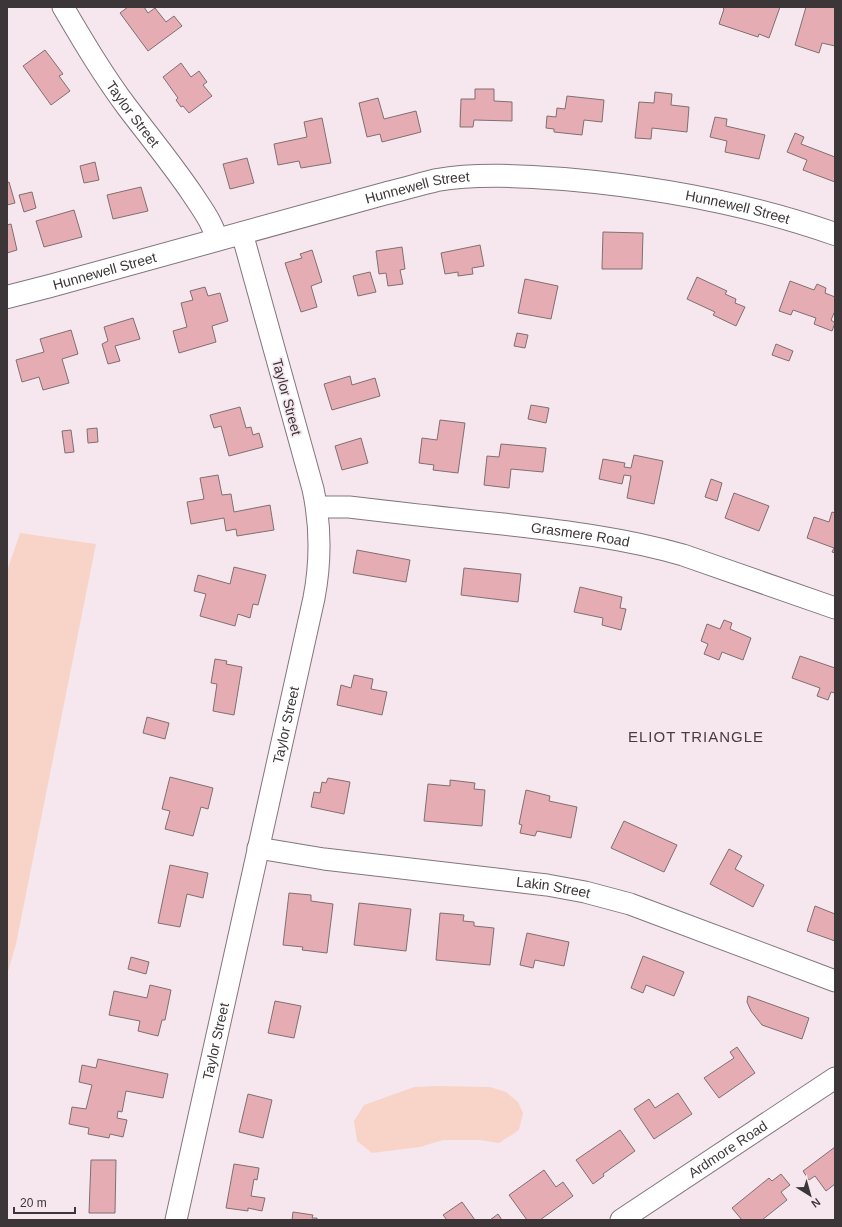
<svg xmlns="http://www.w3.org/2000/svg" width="842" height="1227" viewBox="0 0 842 1227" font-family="Helvetica,sans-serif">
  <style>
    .green { fill: #f8d4c8 }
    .building { fill: #e5adb3; stroke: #7f6f70 }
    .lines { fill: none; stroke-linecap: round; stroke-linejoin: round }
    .street-casing { stroke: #83757c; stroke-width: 23 }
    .secondary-casing { stroke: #83757c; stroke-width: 24 }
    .street { stroke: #fff; stroke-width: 21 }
    .secondary { stroke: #fff; stroke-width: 22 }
    .labels { text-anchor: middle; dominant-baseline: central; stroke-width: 3.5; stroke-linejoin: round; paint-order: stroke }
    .street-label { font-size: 14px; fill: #3c3639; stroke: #f6e7ef }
    .neighbourhood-label { font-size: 15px; letter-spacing: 1px; fill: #473b41; stroke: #f6e7ef }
  </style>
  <rect width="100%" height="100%" fill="#f6e7ef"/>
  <!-- green -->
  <path class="green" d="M20 533 96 544 16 944 7 975V571Z
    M440 1086 490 1087 506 1092 518 1102 523 1113 519 1130 499 1143 479 1140H443L420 1147 372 1153 357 1141 354 1121 364 1105 414 1087Z"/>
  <!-- building -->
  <path class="building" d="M128 7H144L148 13 155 8 166 22 174 16 182 26 148 51 120 13Z
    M722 7H780L769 38 759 34 758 37 719 24 724 9Z
    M806 7H835V46L822 43 819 53 795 45Z
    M45 50 63 74 59 76 70 91 51 105 23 66Z
    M181 63 191 77 199 71 207 82 203 85 212 96 189 113 183 106 181 107 176 100 178 98 163 77Z
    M475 89H494V101L512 102V121L474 120 473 127H460L461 99H475Z
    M655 92 672 94 671 105 689 107 687 132 652 128 651 139 635 138 639 102 654 103Z
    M567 96 604 100 602 122 584 120 582 135 554 132V129L546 128 547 116 556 117 557 108 565 109Z
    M378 98 384 119 416 111 421 132 382 142 380 134 367 137 359 103Z
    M715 117 727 119 726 126 765 135 759 159 725 152 727 141 710 137Z
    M322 118 331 163 301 168 299 161 278 165 274 144 307 137 304 122Z
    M795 133 804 137 801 144 835 157V182L803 170 807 160 787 152Z
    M247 158 254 183 230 189 223 164Z
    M95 162 99 180 84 183 80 166Z
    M9 182 15 203 7 205V183Z
    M141 187 148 211 113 219 107 195Z
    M32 192 36 208 24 212 19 195Z
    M74 210 82 237 44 247 36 221Z
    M11 224 17 250 7 253V225Z
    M603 232 643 233 642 269H602Z
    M480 245 484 266 472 268 473 274 458 276V272L445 274 441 253Z
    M402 247 405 269 400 270 403 284 388 286 386 273 379 274 376 251Z
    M312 250 322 282 311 286 317 307 301 312 285 263 302 258 300 254Z
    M370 272 376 292 358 296 353 276Z
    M697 277 727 291 725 294 736 299 735 303 745 307 736 326 713 315 715 312 687 299Z
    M525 279 558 286 551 319 518 313Z
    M790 281 814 290 817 284 826 288 825 293 835 297V311L831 320 835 323 832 331 814 324 816 318 793 310 791 315 779 311Z
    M205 287 208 296 220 293 228 321 212 326 216 342 179 353 173 331 187 327 181 303 193 300 190 291Z
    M133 318 140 339 115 346 120 361 108 364 102 344 108 341 104 327Z
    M71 330 78 354 62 359 69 383 43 390 39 377 22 382 16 360 44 352 40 339Z
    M517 333 528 335 525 348 514 346Z
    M776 344 793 351 789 361 772 355Z
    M350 376 352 385 375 378 380 396 332 410 324 384Z
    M531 405 549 408 546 423 528 419Z
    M240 407 246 428 251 427 253 435 259 433 263 447 229 456 221 426 214 428 210 415Z
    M440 420 465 423 458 473 433 470 434 465 419 463 422 438 437 440Z
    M97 428 98 442 88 443 87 429Z
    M71 430 74 452 65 453 62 431Z
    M361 438 368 463 342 470 335 446Z
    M501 444 546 448 543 472 511 469 509 488 484 485 487 456 499 457Z
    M634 455 663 461 654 504 627 498 631 476 624 475 622 484 599 479 603 459 625 463 624 467 631 468Z
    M218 475 222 495 231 494 234 512 270 505 274 530 237 536 236 529 226 531 224 518 191 524 187 502 204 499 200 478Z
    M711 479 722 483 717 501 705 497Z
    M734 493 769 506 759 531 725 518Z
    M832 512 835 513V553L832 552 834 548 807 538 814 517 829 522Z
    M357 550 410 560 406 582 353 573Z
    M234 567 266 575 258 605 253 604 250 618 238 614 235 626 200 616 206 594 194 591 198 575 230 584Z
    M464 568 521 574 518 602 461 595Z
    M580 587 622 597 620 608 626 609 621 630 602 625 603 618 574 612Z
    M724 620 732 623 730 629 751 638 743 660 722 652 719 660 704 654 708 644 701 641 707 624 720 629Z
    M800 656 835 668V693L831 692 828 700 817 696 820 688 792 678Z
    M215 659 227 661 226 664 242 667 234 715 213 711 217 684 211 683Z
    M354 675 373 679 371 689 387 692 382 715 337 705 341 685 351 688Z
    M147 717 169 723 165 739 143 733Z
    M170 777 213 788 208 809 201 807 193 836 165 829 170 811 162 809Z
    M328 778 350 782 344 814 311 807 314 792 320 793 322 782 326 783Z
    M450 780 475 783 474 789 485 790 482 826 424 821 428 784 450 786Z
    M526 790 550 796 549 801 577 807 571 838 537 831 535 836 520 833 522 825 519 824Z
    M624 821 677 845 664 872 611 848Z
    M729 849 742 856 735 869 764 885 753 907 710 884Z
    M170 865 208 873 203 898 187 894 180 927 158 923Z
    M289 893 311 895V901L333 904 327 953 302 950 303 947 283 945Z
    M359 903 411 909 406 951 354 945Z
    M815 906 835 914V941L807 931Z
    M440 913 464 915 463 921 474 922V926L494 928 490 965 436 960Z
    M527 933 569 942 564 966 535 960 533 968 520 965Z
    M643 956 684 972 674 996 646 985 643 993 631 988Z
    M131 957 149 962 146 974 128 969Z
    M150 985 171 990 165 1020H162L158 1036 138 1031 140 1021 109 1015 114 991 147 998Z
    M748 996 809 1018 802 1039 762 1025 751 1011 747 1002Z
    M275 1001 301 1006 294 1038 268 1033Z
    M737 1047 755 1073 719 1098 704 1078 734 1058 730 1052Z
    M98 1059 168 1074 163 1098 126 1091 122 1112 118 1111 117 1118 127 1120 123 1137 110 1134 109 1138 88 1134 89 1128 69 1124 72 1107 86 1109 92 1085 79 1082 82 1065 96 1068Z
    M678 1093 692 1114 654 1139 634 1109 649 1099 655 1108Z
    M248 1094 272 1100 263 1138 239 1132Z
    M620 1130 635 1151 603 1174 604 1176 593 1184 576 1160Z
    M835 1147V1184L826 1191 815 1176 809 1180 803 1171Z
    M91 1160H116L115 1213H89Z
    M234 1164 259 1168 257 1180 254 1179 251 1196 265 1198 262 1211 248 1208V1211L226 1208Z
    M544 1170 556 1187 563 1182 573 1196 540 1220H527L509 1195Z
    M781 1174 790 1185 781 1192 787 1200 762 1220H742L732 1208 769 1178 772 1181Z
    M462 1202 475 1220H447L443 1215Z
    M293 1212 313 1215 312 1218H317V1220H292Z
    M498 1214 502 1220H490Z"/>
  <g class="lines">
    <!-- street casing -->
    <g class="street-casing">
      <g id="street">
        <path id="s1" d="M63 7C83 41 103 75 127 107 149 136 172 164 193 195 202 209 213 223 217 240"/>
        <path id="s2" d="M317 508 327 507H349C400 513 452 519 503 524 564 531 624 538 683 555L835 608"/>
        <path id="s3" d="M258 848 324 859 547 885 585 892 630 904 835 981"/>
        <path id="s4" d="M176 1220 314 598C321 561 321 526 313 489L242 233"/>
        <path id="s5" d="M621 1220 835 1078"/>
      </g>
    </g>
    <!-- secondary casing -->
    <g class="secondary-casing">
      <g id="secondary">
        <path id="s6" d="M7 297 50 286 387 193C404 189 420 184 437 180 477 173 523 176 564 179 656 187 747 203 835 234"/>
      </g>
    </g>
    <!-- street -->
    <use href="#street" class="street"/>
    <!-- secondary -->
    <use href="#secondary" class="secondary"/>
  </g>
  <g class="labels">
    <!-- street labels -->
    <g class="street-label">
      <text stroke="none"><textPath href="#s1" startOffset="128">Taylor Street</textPath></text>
      <text stroke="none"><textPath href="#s6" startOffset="425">Hunnewell Street</textPath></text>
      <text stroke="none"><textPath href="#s6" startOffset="749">Hunnewell Street</textPath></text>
      <text stroke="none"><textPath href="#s6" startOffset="101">Hunnewell Street</textPath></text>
      <text transform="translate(287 397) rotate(75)">Taylor Street</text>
      <text stroke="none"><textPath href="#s2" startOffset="265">Grasmere Road</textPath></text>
      <text stroke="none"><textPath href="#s4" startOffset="507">Taylor Street</textPath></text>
      <text stroke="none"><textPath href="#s3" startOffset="298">Lakin Street</textPath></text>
      <text stroke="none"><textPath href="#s4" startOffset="183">Taylor Street</textPath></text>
      <text stroke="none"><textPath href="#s5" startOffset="128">Ardmore Road</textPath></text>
    </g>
    <!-- neighbourhood labels -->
    <g class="neighbourhood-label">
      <text x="696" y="736">ELIOT TRIANGLE</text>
    </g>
  </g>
  <!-- border -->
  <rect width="842" height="1227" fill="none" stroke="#3c3639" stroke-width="16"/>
  <!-- north arrow -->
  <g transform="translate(810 1195) rotate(143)" stroke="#f6e7ef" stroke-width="3" paint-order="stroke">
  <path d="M0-3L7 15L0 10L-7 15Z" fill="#3c3639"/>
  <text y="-6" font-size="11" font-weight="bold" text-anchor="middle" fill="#3c3639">N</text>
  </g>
  <!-- scale -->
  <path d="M14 1207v6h61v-6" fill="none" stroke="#3c3639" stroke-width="2"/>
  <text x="20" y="1207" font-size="12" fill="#3c3639" stroke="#f6e7ef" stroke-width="3" paint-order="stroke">20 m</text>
</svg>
